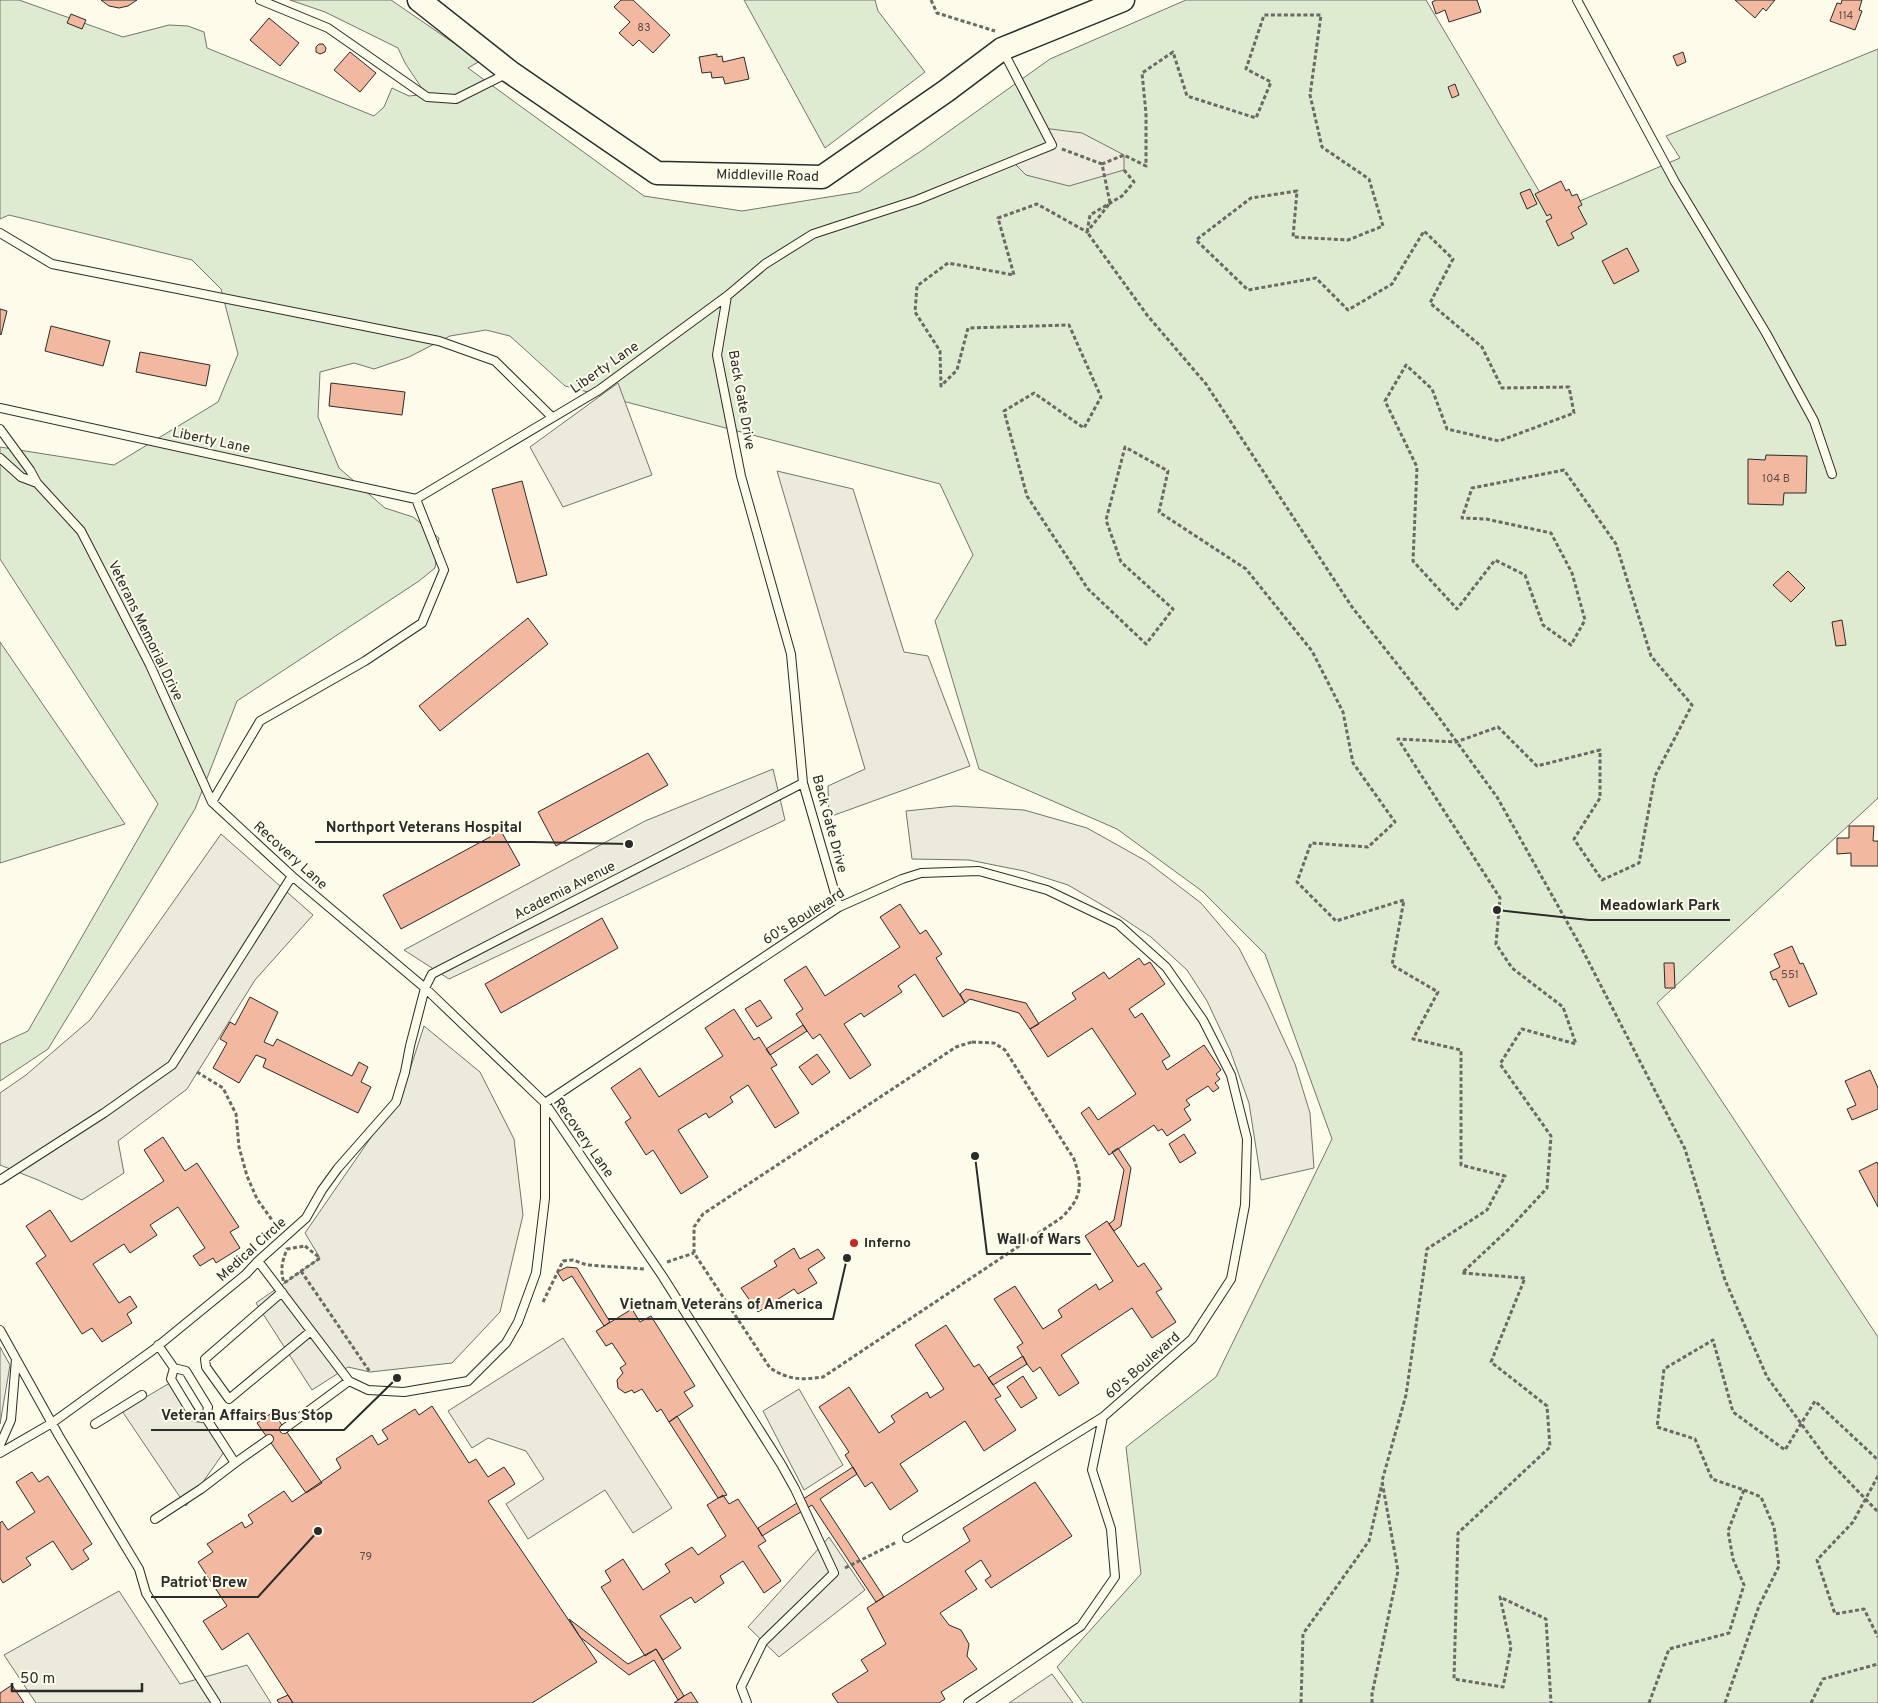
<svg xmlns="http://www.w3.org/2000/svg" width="1878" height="1703" viewBox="0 0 1878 1703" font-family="Overpass,sans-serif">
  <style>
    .green { fill: #deebd1; stroke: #74746e }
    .parking { fill: #eceadb; stroke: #74746e }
    .building { fill: #f2b8a0; stroke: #2b2b2b }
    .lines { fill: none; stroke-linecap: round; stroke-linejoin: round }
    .lane-casing { stroke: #2b2b2b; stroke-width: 10 }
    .secondary-casing { stroke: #2b2b2b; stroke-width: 25 }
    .path { stroke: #6a6964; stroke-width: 3; stroke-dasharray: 4 2.5; stroke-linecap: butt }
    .lane { stroke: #fdfbea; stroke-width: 8 }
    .secondary { stroke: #fdfbea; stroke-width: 22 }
    .poi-dot { fill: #c62828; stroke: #fdfbea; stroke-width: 2 }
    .labels { text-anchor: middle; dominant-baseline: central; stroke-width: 4; stroke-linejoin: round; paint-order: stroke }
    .number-label { font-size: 11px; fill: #5d4e48 }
    .street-label { font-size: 14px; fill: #2b2b2b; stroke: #fdfbea }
    .poi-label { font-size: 14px; font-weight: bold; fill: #2b2b2b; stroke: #fdfbea; text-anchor: start }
    .leader { fill: none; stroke: #2b2b2b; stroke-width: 2 }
    .callout-dot { fill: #2b2b2b; stroke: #fdfbea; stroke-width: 2 }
    .callout-label { font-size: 15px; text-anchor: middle; font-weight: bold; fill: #2b2b2b; stroke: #fdfbea; stroke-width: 4; stroke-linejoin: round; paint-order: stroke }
  </style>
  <rect width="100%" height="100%" fill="#fdfbea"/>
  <!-- green -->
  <path class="green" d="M0 0H19L123 37 169 25 188 26 204 32 207 48 374 116 384 107 392 88 409 96 429 94 421 87 405 63 398 48 325 12 290 0H391L480 61 468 68 644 196 742 211 859 192 924 149 1050 59 1186 0H1426L1552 213 1680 158 1666 136 1878 49V798L1657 1003 1878 1337V1703H1083L1057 1667 1141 1574 1126 1447 1216 1377 1332 1139 1265 954 1202 891 1117 829 979 769 935 621 973 555 940 484 565 386 510 336 486 330 450 336 409 357 374 369 354 363 320 372 318 417 339 468 385 508 413 517 439 538 435 568 419 581 237 701 195 809 48 1049 0 1081V1044L28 1031 158 804 0 559V447L114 465 218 402 238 354 221 289 192 260 9 215 0 219Z
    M744 0H875L878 11 925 72 825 148Z
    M0 642 125 824 0 863Z"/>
  <!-- parking -->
  <path class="parking" d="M1043 128 1082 133 1124 155V170L1069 186 1026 175 1012 161 1052 145Z
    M618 383 652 475 563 507 530 447Z
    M777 471 853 489 904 652 928 656 970 766 829 817 828 786 865 769Z
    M773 769 785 820 449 979 404 950 645 821Z
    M954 806 1024 810 1087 828 1146 861 1201 903 1239 948 1267 1003 1295 1064 1310 1113 1314 1168 1261 1180 1249 1103 1230 1050 1207 1001 1187 970 1151 937 1109 909 1068 885 1024 871 969 860 912 859 906 811Z
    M221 834 313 915 255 980 187 1089 118 1141 124 1173 82 1200 38 1180 0 1165V1093L26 1075 90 1020Z
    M424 1026 480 1072 514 1139 523 1215 500 1312 452 1363 370 1372 348 1367 312 1390 256 1303 320 1258 305 1233 403 1091Z
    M563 1338 672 1508 633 1533 605 1490 528 1539 506 1504 544 1479 526 1451 488 1438 472 1448 448 1411Z
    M0 1347 10 1365 0 1424Z
    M175 1380 224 1452 186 1506 122 1411Z
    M799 1389 843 1465 804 1490 763 1411Z
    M829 1537 865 1590 779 1657 748 1627Z
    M119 1591 180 1684 247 1665 271 1703H36L4 1655Z
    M1052 1674 1073 1703H1009Z"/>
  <!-- building -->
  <path class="building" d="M101 0H137L128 6 119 8 109 6Z
    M621 0H633L670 35 653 53 639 40 633 46 619 33 630 22 614 7Z
    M1436 0H1477L1481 12 1449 22 1445 10 1436 14 1432 2Z
    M1735 0H1775L1766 11 1763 8 1755 18Z
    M1842 0H1862L1859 10 1862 11 1855 30 1830 21 1837 3 1841 4Z
    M71 14 86 20 82 29 67 23Z
    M269 18 299 43 280 66 250 40Z
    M319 44H323L326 48 325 52 320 54 316 52V47Z
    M350 52 376 73 360 92 334 70Z
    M1683 52 1686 62 1677 66 1673 56Z
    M717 54V57L722 56 723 62 744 57 749 79 725 84 723 77 712 78 711 72 702 73 699 57Z
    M1455 84 1459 95 1452 98 1448 87Z
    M1561 181 1566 191 1569 189 1572 196 1577 194 1582 205 1578 207 1587 224 1571 233 1574 238 1558 246 1546 221 1552 218 1550 214 1547 216 1535 194Z
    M1530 189 1537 204 1527 209 1520 193Z
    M1627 248 1639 271 1614 284 1602 261Z
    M0 309 7 311 1 335 0 334Z
    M51 326 110 341 103 366 45 351Z
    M140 352 210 365 206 386 136 372Z
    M331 383 405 392 402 415 329 406Z
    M1766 455 1807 456 1806 493H1784L1783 505 1748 504V459L1765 460Z
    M522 481 547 575 517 583 492 489Z
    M1788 571 1805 588 1791 602 1773 585Z
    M528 618 548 644 440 731 419 706Z
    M1842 620 1846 645 1836 646 1832 622Z
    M648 753 668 785 556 846 538 812Z
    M1849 826H1874L1873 841H1878V866H1851V853L1837 854V838H1849Z
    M501 831 520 865 401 929 383 895Z
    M900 904 920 934 926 930 942 954 936 958 965 1003 943 1017 915 974 898 986 902 992 864 1017 861 1013 844 1024 871 1065 850 1079 820 1034 813 1039 807 1031 796 1014 803 1009 784 980 806 966 825 996 900 947 880 917Z
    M602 918 618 948 501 1013 485 984Z
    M1792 946 1800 964 1803 963 1817 994 1789 1007 1776 979 1773 980 1770 972 1780 967 1774 954Z
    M1139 958 1144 965 1150 962 1165 984 1129 1009 1135 1018 1142 1013 1170 1056 1162 1061 1167 1070 1204 1045 1221 1070 1216 1074 1220 1079 1215 1083 1219 1088 1213 1092 1208 1086 1186 1100 1190 1105 1184 1109 1191 1120 1167 1136 1162 1129 1158 1131 1154 1125 1109 1155 1081 1113 1089 1107 1098 1120 1136 1094 1092 1028 1048 1057 1030 1029 1076 999 1072 993 1104 972 1109 979Z
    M1664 963H1674L1675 988H1665Z
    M966 989 1026 1003 1039 1024 1030 1029 1019 1013 970 999 965 1003 960 994Z
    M250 997 278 1012 264 1042 273 1046 277 1039 352 1076 359 1062 368 1067 361 1082 371 1087 358 1113 263 1067 266 1059 256 1055 239 1083 213 1068 227 1043 220 1039 230 1022 235 1025Z
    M760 1000 772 1018 757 1027 745 1009Z
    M734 1009 754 1040 759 1037 777 1065 771 1068 799 1113 775 1128 748 1085 730 1097 733 1102 709 1118 706 1113 678 1130 708 1177 681 1194 653 1150 646 1155 625 1122 631 1118 611 1088 640 1068 659 1097 723 1056 705 1028Z
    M803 1025 807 1031 770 1055 766 1049Z
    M817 1054 830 1072 812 1085 799 1067Z
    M1870 1070 1878 1088V1109L1852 1120 1847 1109 1856 1105 1845 1081Z
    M1184 1134 1196 1153 1180 1163 1169 1144Z
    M163 1137 185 1171 197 1163 239 1227 230 1232 240 1248 216 1263 213 1258 200 1266 193 1256 205 1248 178 1207 150 1225 157 1235 130 1253 124 1244 93 1264 119 1303 130 1296 137 1307 127 1314 132 1323 102 1342 92 1328 82 1334 36 1263 46 1256 26 1226 50 1210 71 1242 164 1181 144 1150Z
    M1118 1148 1131 1168 1121 1226 1114 1231 1109 1224 1114 1220 1124 1170 1112 1152Z
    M1877 1162 1878 1165V1207L1859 1171Z
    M1107 1221 1138 1267 1144 1263 1162 1289 1156 1292 1176 1322 1152 1338 1132 1308 1061 1355 1079 1383 1059 1396 1040 1367 1033 1372 1027 1364 1017 1347 1023 1343 994 1299 1015 1286 1043 1329 1062 1317 1058 1310 1096 1284 1099 1290 1113 1281 1085 1236Z
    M794 1248 800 1259 818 1249 825 1258 808 1269 817 1283 798 1294 794 1289 758 1312 741 1288 777 1266 774 1261Z
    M567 1267 577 1268 610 1322 604 1326 572 1276 563 1281 557 1272Z
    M632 1309 640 1322 651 1316 695 1386 684 1392 693 1406 669 1422 661 1409 657 1412 642 1389 634 1393 632 1390 625 1393 618 1388 617 1380 623 1373 620 1368 626 1364 612 1343 606 1346 596 1331Z
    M946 1325 974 1367 979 1364 1001 1396 995 1399 1016 1430 984 1451 965 1421 900 1464 918 1491 890 1510 872 1482 865 1487 845 1455 849 1452 819 1407 849 1387 879 1433 895 1422 891 1416 927 1392 930 1398 944 1389 915 1345Z
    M1023 1356 1027 1364 993 1385 988 1378Z
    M1023 1376 1037 1398 1021 1408 1007 1387Z
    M432 1406 469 1463 476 1459 488 1477 504 1467 511 1477 515 1484 488 1501 597 1662 532 1703H293L248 1633 222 1650 203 1621 227 1606 198 1562 213 1552 207 1544 242 1522 245 1528 253 1523 248 1515 284 1491 292 1502 341 1468 336 1459 372 1435 378 1445 388 1439 382 1430 415 1409 419 1415Z
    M273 1412 322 1483 306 1493 257 1423Z
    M677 1416 727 1495 718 1498 669 1422Z
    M853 1467 857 1474 820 1499 884 1597 876 1602 812 1505 762 1536 758 1528Z
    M32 1472 39 1482 48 1476 92 1544 83 1550 89 1559 72 1570 53 1541 26 1558 31 1565 3 1583 0 1578V1523L2 1521 8 1530 35 1512 16 1482Z
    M1035 1482 1072 1536 991 1588 985 1580 991 1576 981 1560 965 1571 977 1589 940 1613 949 1625 961 1630 969 1644 967 1656 977 1669 941 1692 945 1699 939 1703H838L832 1694 868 1671 861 1660 886 1644 867 1608 970 1541 963 1528Z
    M723 1495 729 1504 738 1499 766 1541 758 1546 781 1581 764 1593 743 1561 720 1576 724 1583 695 1603 691 1597 660 1616 681 1648 663 1660 656 1649 645 1656 601 1587 611 1581 605 1571 623 1559 643 1590 670 1572 665 1564 692 1547 698 1555 726 1536 707 1505Z
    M569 1619 628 1664 656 1649 684 1696 678 1700 654 1660 629 1675 580 1637Z
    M12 1685 24 1703H0V1693Z
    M691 1692 698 1703H674L684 1696Z
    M288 1695 293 1703H279L277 1700Z"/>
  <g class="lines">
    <!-- lane casing -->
    <g class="lane-casing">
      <path id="lane" d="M260 0 328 28 427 97 456 99 508 73
        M1577 0 1675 182 1766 333 1814 421 1832 474
        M0 233 52 264 439 341 495 361 552 417
        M727 296 717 355 741 476 791 654 803 783 839 907
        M0 408 416 499 444 570 422 623 365 661 260 721 212 802
        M0 429 30 470 37 483 81 531 150 665 212 802 292 876 425 988 545 1103 663 1277 781 1464 795 1489 834 1573 763 1642 741 1687 747 1703
        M0 458 21 477 37 483
        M416 499 599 390 727 296 765 264 813 234 917 200 1052 145 1003 51
        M545 1103 839 907 902 879 921 873 979 871 1047 890 1118 924 1166 967 1203 1020 1231 1075 1247 1139 1245 1205 1231 1279 1192 1339 1103 1417 1092 1470 1111 1529 1115 1577 1081 1626 968 1703
        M0 1180 104 1113 172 1065 292 876
        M258 1261 349 1381 368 1390 404 1392 468 1381 506 1343 518 1322 536 1273 545 1198V1103
        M282 1292 205 1359 206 1367 229 1399 311 1331
        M0 1330 59 1436 139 1569 146 1593 216 1703
        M174 1368 171 1379 194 1417 206 1418
        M95 1424 142 1395
        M284 1429 349 1381
        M0 1445 11 1420 16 1359
        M0 1453 52 1423 153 1350 246 1274 258 1261 306 1218 322 1190 338 1168 396 1102 405 1072 410 1046 425 988 432 974 803 783
        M235 1463 269 1439
        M155 1519 201 1489 235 1463 206 1418 208 1407 186 1371 174 1368 158 1345
        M907 1538 1103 1417"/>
    </g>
    <!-- secondary casing -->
    <g class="secondary-casing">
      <g id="secondary">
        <path id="s1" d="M419 0 510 72 657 173 822 177 946 91 1002 49 1123 0"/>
      </g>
    </g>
    <!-- path -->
    <path class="path" d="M931 0 937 13 995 31
      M1062 149 1102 164
      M1124 170 1134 182 1122 196 1090 215 1087 232 1147 315 1206 384 1352 607 1435 712 1497 797 1581 947 1685 1149 1725 1280 1767 1377 1827 1459 1878 1512
      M972 1042 994 1043 1005 1050 1074 1159C1083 1185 1082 1198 1061 1218L823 1377C801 1380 789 1380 770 1368L694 1253V1227L703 1214 956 1047Z
      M197 1072 223 1088 236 1114 239 1147 247 1176 257 1199 277 1227
      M305 1246 320 1258 284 1283C280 1269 282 1262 287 1249Z
      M667 1262 694 1253
      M301 1271 370 1372
      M543 1302 563 1261 573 1260 587 1265 645 1269
      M1878 1476 1853 1522 1817 1560 1835 1614 1864 1609 1878 1637
      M845 1568 897 1542
      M1301 1703 1303 1634 1369 1541 1382 1484
      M1372 1703V1694L1398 1571 1382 1481 1406 1395 1427 1249 1487 1210 1505 1176 1461 1165V1050L1413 1039 1438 992 1392 965 1404 900 1336 921 1297 882 1311 843 1368 847 1395 822 1353 763 1343 712 1312 651 1246 569 1159 512 1168 471 1125 447 1106 520 1121 562 1173 609 1146 644 1088 589 1027 496 1004 411 1034 393 1084 428 1101 397 1069 325 968 328 957 370 941 386 940 351 915 312 917 286 948 263 1014 275 998 218 1037 204 1087 232 1110 203 1102 164 1124 155 1146 166V113L1142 73 1173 52 1187 96 1256 118 1271 82 1246 69 1264 15H1321L1310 95 1322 147 1369 179 1383 226 1348 240 1293 237 1297 191 1251 198 1196 240 1248 290 1316 278 1348 310 1392 284 1424 231 1453 259 1430 303 1482 347 1502 388 1569 387 1574 413 1499 441 1447 429 1432 389 1406 365 1385 401 1417 467 1413 561 1457 609 1495 560 1525 575 1543 625 1571 645 1585 620 1572 573 1551 533 1486 519 1462 518 1472 488 1564 470 1616 544 1651 656 1692 705 1655 776 1639 863 1602 880 1574 839 1600 798V750L1537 766 1498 727 1456 742 1398 739 1500 898 1496 944 1512 968 1563 1007 1576 1044 1522 1029 1500 1064 1551 1136 1547 1188 1510 1228 1462 1273 1525 1278 1491 1362 1547 1406 1550 1447 1458 1533 1454 1679 1503 1687 1511 1647 1500 1597 1546 1619 1551 1703
      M1649 1703 1669 1649 1729 1633 1744 1585 1733 1559 1728 1531 1744 1490 1712 1479 1695 1439 1657 1427 1664 1369 1713 1340 1733 1412 1785 1450 1815 1401 1878 1460
      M1725 1703 1759 1606 1779 1566 1774 1527 1761 1497 1744 1490
      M1811 1703 1823 1679 1878 1664"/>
    <!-- lane -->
    <use href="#lane" class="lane"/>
    <!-- secondary -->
    <use href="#secondary" class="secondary"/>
  </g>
  <!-- markers -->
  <circle class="poi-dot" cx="854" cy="1243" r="5"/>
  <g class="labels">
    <!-- number labels -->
    <g class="number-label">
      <text x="1846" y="16">114</text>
      <text x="644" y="28">83</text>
      <text x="1776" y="479">104 B</text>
      <text x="1790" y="975">551</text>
      <text x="366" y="1557">79</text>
    </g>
    <!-- street labels -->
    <g class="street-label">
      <text stroke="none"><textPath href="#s1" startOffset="405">Middleville Road</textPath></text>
      <text transform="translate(605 368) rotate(-35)">Liberty Lane</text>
      <text transform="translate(741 400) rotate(80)">Back Gate Drive</text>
      <text transform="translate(211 441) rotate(12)">Liberty Lane</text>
      <text transform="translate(145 631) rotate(64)">Veterans Memorial Drive</text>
      <text transform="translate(829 824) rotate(75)">Back Gate Drive</text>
      <text transform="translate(290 856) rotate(42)">Recovery Lane</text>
      <text transform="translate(565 891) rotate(-27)">Academia Avenue</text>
      <text transform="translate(804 917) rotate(-32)">60's Boulevard</text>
      <text transform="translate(583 1138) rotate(55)">Recovery Lane</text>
      <text transform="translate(252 1250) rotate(-42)">Medical Circle</text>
      <text transform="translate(1143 1366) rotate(-41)">60's Boulevard</text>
    </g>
    <!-- poi labels -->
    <g class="poi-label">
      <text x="864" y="1243">Inferno</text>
    </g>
  </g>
  <!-- callouts -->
  <path class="leader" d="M629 844L532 842H315M1497 910L1589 920H1730M975 1156L987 1254H1091M847 1258L833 1319H608M397 1378L344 1430H151M318 1531L258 1597H151"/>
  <g class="callout-dot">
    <circle cx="629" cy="844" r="5"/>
    <circle cx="1497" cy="910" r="5"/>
    <circle cx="975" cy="1156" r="5"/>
    <circle cx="847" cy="1258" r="5"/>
    <circle cx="397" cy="1378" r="5"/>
    <circle cx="318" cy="1531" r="5"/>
  </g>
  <g class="callout-label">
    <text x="424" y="832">Northport Veterans Hospital</text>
    <text x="1660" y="910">Meadowlark Park</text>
    <text x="1039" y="1244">Wall of Wars</text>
    <text x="721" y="1309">Vietnam Veterans of America</text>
    <text x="247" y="1420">Veteran Affairs Bus Stop</text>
    <text x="204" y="1587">Patriot Brew</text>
  </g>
  <!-- scale -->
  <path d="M12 1683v8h130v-8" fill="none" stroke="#2b2b2b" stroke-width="2.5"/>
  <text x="20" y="1683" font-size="15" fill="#2b2b2b" stroke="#fdfbea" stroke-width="4" paint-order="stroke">50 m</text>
</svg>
